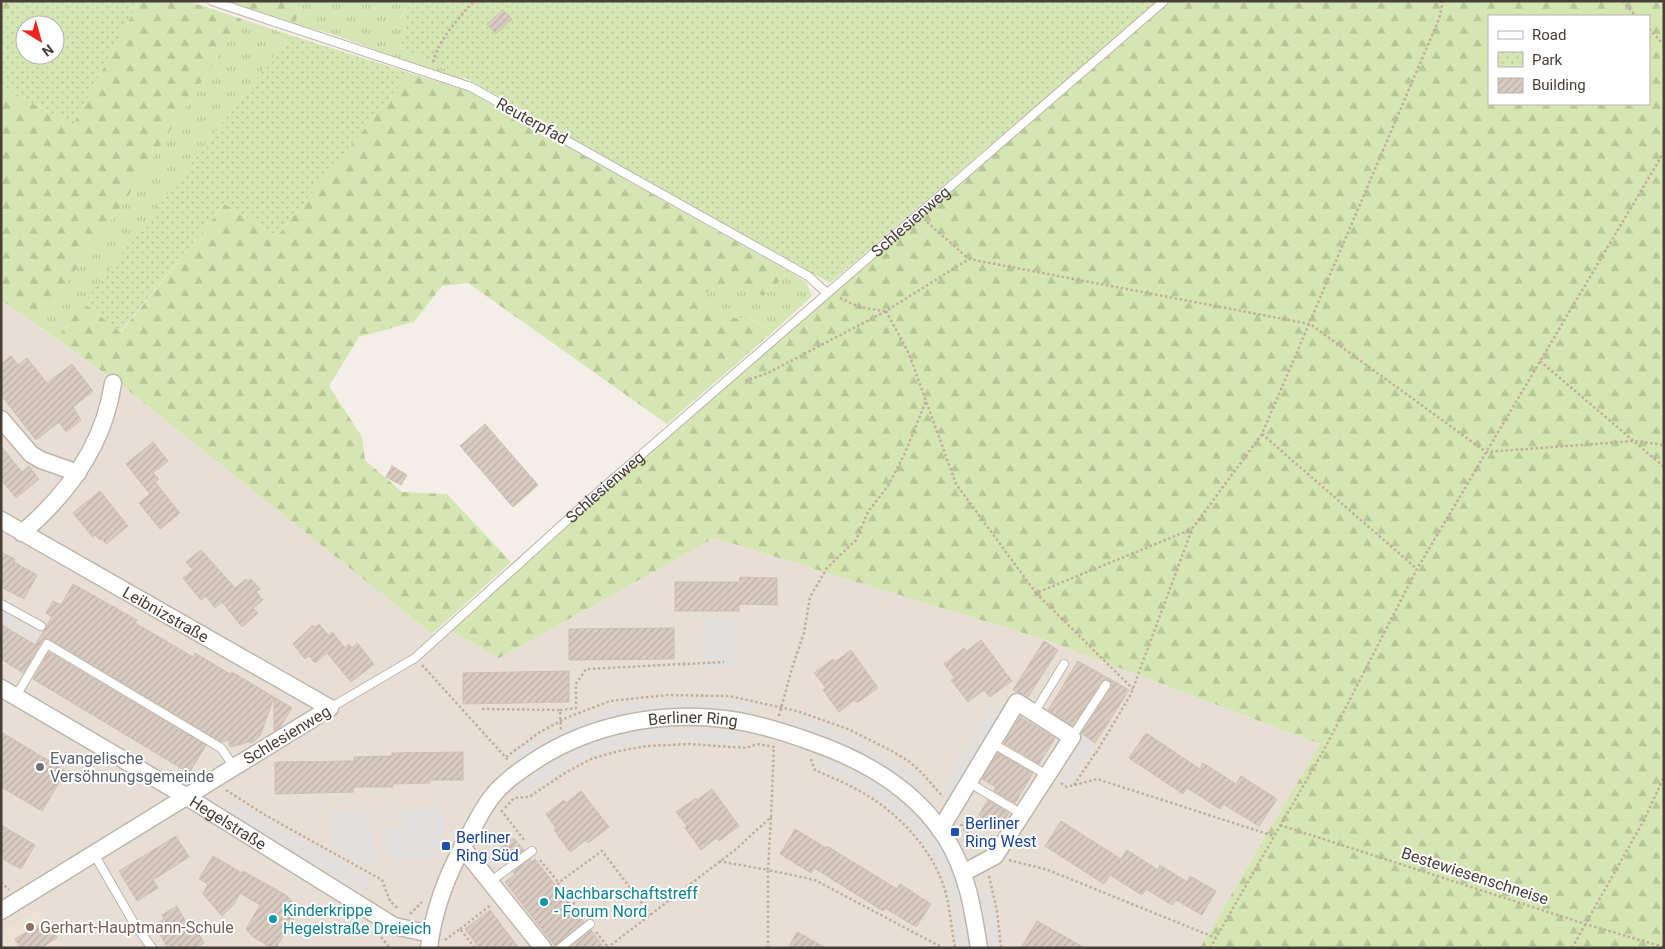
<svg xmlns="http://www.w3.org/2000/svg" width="1665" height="949" viewBox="0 0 1665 949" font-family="Roboto,sans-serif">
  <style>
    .residential { fill: #e7dfd6 }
    .education { fill: #ece1d2 }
    .grass { fill: url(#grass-tufts) }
    .forest { fill: url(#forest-firs); fill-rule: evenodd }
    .park { fill: url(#park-dots); fill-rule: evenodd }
    .parking { fill: #e2dfdd }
    .building { fill: url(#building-hatch); stroke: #cfbfb1 }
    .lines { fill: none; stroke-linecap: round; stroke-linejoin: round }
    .lane-casing { stroke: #beb5ab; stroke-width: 10 }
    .street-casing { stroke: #beb5ab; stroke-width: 19 }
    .path { stroke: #c0ae9c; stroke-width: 2.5; stroke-dasharray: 2.5 2.5; stroke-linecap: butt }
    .lane { stroke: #fff; stroke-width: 8 }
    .street { stroke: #fff; stroke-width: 16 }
    .worship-dot { fill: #6b7280; stroke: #fff; stroke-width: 2 }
    .transit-dot { fill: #1a4fb4; stroke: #fff; stroke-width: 2 }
    .culture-dot { fill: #0f9aa8; stroke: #fff; stroke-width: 2 }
    .education-dot { fill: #8d6e63; stroke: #fff; stroke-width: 2 }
    .labels { text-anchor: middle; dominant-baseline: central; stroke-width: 4; stroke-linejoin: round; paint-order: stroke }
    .street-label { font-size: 16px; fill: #463e37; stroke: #fff }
    .worship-label { font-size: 16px; fill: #5b616d; stroke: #fff; text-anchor: start }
    .transit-label { font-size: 16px; fill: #164399; stroke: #fff; text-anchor: start }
    .culture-label { font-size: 16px; fill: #0d838f; stroke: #fff; text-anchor: start }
    .education-label { font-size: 16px; fill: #785e54; stroke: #fff; text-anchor: start }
  </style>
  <defs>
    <pattern id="grass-tufts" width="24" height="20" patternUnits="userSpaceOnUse" patternTransform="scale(1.25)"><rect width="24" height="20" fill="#d6e6b2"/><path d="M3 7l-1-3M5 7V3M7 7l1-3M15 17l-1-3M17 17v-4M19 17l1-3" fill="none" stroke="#b9c69a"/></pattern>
    <pattern id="forest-firs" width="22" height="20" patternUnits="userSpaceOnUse" patternTransform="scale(1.25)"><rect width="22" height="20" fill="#d6e6b2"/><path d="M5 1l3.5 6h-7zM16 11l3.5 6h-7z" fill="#b9c69a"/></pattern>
    <pattern id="park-dots" width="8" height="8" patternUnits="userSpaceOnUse" patternTransform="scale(1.25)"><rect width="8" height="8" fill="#d6e6b2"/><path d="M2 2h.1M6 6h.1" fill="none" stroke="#b9c69a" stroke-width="1.8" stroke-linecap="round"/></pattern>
    <pattern id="building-hatch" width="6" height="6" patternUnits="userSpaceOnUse" patternTransform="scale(1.25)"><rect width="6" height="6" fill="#d8cbc1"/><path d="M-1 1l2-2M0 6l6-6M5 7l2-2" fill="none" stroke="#bbafa6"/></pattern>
  </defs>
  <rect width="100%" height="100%" fill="#f3eee8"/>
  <!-- residential -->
  <path class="residential" d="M1 300 124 387 432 634 437 640 448 629 499 658 714 538 1046 640 1320 744 1200 948H1Z"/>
  <!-- education -->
  <path class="education" d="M40 909 64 948H1V932Z"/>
  <!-- grass -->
  <path class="grass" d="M304 1H412L400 17 406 23 400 48 464 77 462 81 332 34 294 24Z
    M242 19 290 35 57 339 37 325 129 195Z
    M790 272 806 282 812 296 774 331 751 319 731 318 698 296 738 279 763 295Z"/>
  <!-- forest -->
  <path class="forest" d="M1 1H13L1 27Z
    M139 1H188L242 19 129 195 37 325 1 300V86L73 125Z
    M227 1H304L294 24Z
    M1171 1H1664V948H1200L1320 744 1046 640 714 538 499 658 448 629ZM1489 16H1649V104H1489Z
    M410 73 468 91 790 272 763 296 738 279 698 296 731 318 750 319 774 331 667 424 468 283 442 286 414 322 359 337 329 386 362 437 365 460 402 492 447 494 511 562 432 634 124 387 57 339 84 303 121 332 225 204 277 236Z"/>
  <!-- park -->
  <path class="park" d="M13 1H139L73 125 1 86V27ZM25 25H55V55H25Z
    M412 1H1158L830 283 464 77 400 48 406 23 400 18Z
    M290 35 410 73 277 236 225 204 120 332 84 303Z"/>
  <!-- parking -->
  <path class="parking" d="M1 611 40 633 35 640 1 621Z
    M704 621H735L736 668 705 669Z
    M681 699 718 700 753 704 751 715 676 711 518 765 512 756 531 743 554 731 617 706 650 701Z
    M993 704 1005 711 954 796 942 789Z
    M801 716 858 739 891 757 924 780 917 791 861 754 797 726Z
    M670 728 704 729 742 734 741 744 677 740 655 741 632 745 593 756 574 764 534 792 519 788 533 775 550 764 580 748 609 738 643 730Z
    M1084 736 1095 743 1067 787 1059 781Z
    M814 754 856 772 880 786 906 806 930 832 947 855 958 887 971 948H959V940L943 875 933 854 904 820 888 806 865 789 819 767Z
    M230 799 371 877 363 891 223 811Z
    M442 808 445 831 432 858 390 861 383 830 403 825 399 809Z
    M364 811 379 863 358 865 333 847 326 812Z
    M990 889 995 913 999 948H985L982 914 978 892Z"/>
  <!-- building -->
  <path class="building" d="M503 10 512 19 496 34 487 24Z
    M11 356 18 365 27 358 47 383 72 364 93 391 73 407 81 420 66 432 59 422 36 440 1 395V364Z
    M485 424 538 485 513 507 460 446Z
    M153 442 168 461 153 473 159 479 155 482 180 513 160 529 139 503 150 494 126 464Z
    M1 446 22 472 29 466 39 479 16 498 1 480Z
    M392 466 407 475 401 485 386 477Z
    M100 491 128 526 106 544 102 539 100 540 95 535 93 537 73 513Z
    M201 550 235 588 246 579 248 581 251 579 260 589 256 592 263 600 253 608 258 613 242 627 222 602 215 608 206 596 201 600 183 578 193 570 186 562Z
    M1 552 15 559 14 562 37 575 24 599 1 587Z
    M740 577 777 578V605L739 604V611H675V582H739Z
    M73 584 137 620 135 623 193 657 195 653 230 674 232 672 274 697 260 736 252 743 249 742 230 747 229 740 221 742 49 639H45L42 641 23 673 1 659V624L35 645 52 617 46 613 53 601 61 605Z
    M319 624 329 636 332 632 345 648 349 644 352 648 357 643 374 664 351 682 327 653 315 663 309 656 305 659 293 644 313 625 315 627Z
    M674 628V659L569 660V629Z
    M981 640 1012 681 990 697 984 690 968 702 951 680 955 678 944 664 964 648 967 651Z
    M1044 641 1058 650 1028 697 1022 693 1016 692 1013 690Z
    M851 650 878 688 857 703 854 700 839 712 823 690 826 688 814 673 833 659 835 662Z
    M49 652 206 745 189 773 33 679Z
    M1078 661 1129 690 1095 743 1081 733 1111 688 1112 685 1109 681 1106 679 1101 682 1073 726 1048 710Z
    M569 671V702L463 704V673Z
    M274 697 292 708 281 726 274 731Z
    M1020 717 1055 738 1039 764 1004 743Z
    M1 732 66 771 42 811 1 787Z
    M1146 733 1200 769 1203 763 1236 784 1241 776 1277 799 1259 826 1223 804 1220 809 1187 788 1183 794 1129 758Z
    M463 752V780H430V783L393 784V787H354V792L275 794V762L354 761V757L392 756V753Z
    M998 753 1033 773 1015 803 994 791 996 787 982 779Z
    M712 789 739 826 719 841 716 838 701 850 685 828 687 826 676 812 696 798 697 800Z
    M581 791 609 827 588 843 586 840 570 852 554 830 556 828 546 814 564 800 566 803Z
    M988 800 1009 813 999 828 979 815Z
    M1061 821 1121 859 1127 850 1158 870 1160 865 1187 882 1190 876 1216 891 1202 915 1176 900 1172 905 1146 889 1142 895 1110 875 1104 884 1045 846Z
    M1 825 35 845 21 869 1 858Z
    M795 829 826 848 827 846 897 889 900 884 931 904 916 927 885 908 883 911 814 868 811 873 780 854Z
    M176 836 189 857 153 880 158 888 137 901 119 871Z
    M514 838 524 850 506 863 497 851Z
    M213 856 242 873 243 871 286 895 299 909 276 948H272L253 937 246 929 260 905 240 893 235 903 222 916 203 894 208 884 199 879Z
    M530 859 532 862 535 859 584 922 555 946 505 882 515 874 513 872Z
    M177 906 187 924 191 922 204 943 195 948H168L154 925 164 919 162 915Z
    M490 910 519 948H479L465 929Z
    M47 920 57 938 41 948H20L15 939Z
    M1037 921 1085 948H1021Z
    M591 930 604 948H569Z
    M797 932 826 948H788Z"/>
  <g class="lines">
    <!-- lane casing -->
    <g class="lane-casing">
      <g id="lane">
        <path d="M212 1 471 87 808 276 827 293"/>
        <path d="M1 604 41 626"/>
        <path d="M16 696 47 644 221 748 234 767"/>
        <path id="s1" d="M330 708 415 658 595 495 1164 1"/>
        <path d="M1034 713 1064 664"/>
        <path d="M1072 737 1106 685"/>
        <path d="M992 743 1047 775"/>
        <path d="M968 782 1022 814"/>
        <path d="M94 854 135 925 152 948"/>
        <path d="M491 881 532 851"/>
        <path d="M560 948 590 924"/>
      </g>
    </g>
    <!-- street casing -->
    <g class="street-casing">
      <g id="street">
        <path d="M1 419 31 454 41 460 78 473"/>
        <path id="s2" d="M1 520 330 708 1 911"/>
        <path d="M22 533C69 493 104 445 113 383"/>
        <path id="s3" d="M1 688 187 797 394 926 431 934"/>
        <path d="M940 830 1017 702 1072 737 995 856 963 873"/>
        <path d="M462 847 543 948"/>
        <path id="s4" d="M429 948C433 912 447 874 465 843 473 828 481 811 491 798 502 783 518 772 533 762 588 725 659 711 724 719 753 722 781 731 809 741 862 759 915 789 946 838 967 872 973 909 979 948"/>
      </g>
    </g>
    <!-- path -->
    <path class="path" d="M1622 1 1636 16
      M1649 29 1664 45
      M433 62C439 39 458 19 474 1
      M927 222 969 259
      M840 298 859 307 884 311
      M886 311 909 354 956 484 1036 593 1192 529
      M1540 361 1664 467
      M745 381 768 373 886 311 969 259 1310 324 1486 452 1634 441 1664 445
      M1262 434 1417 569
      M1036 593 1133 689
      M422 665 509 761
      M482 709 560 710 561 731
      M560 710 576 708V684L586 669 724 662
      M779 716 792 668 804 633 810 597 827 568 856 540 868 512 888 486 905 453 926 401
      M1096 753 1131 694 1192 529 1262 434 1439 19 1443 1
      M506 757 540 732 566 718 610 701 667 695 729 696 797 711 848 729 892 751 910 762 923 774 943 797
      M811 759 815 770C831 777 848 784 863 793 897 812 930 847 943 884 950 904 951 927 955 948
      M1061 783 1067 787 1097 779 1274 836
      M1074 785 1096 752
      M226 790 265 815 382 880 390 901 398 909
      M505 808 514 798 529 797 565 773 591 759 619 751 647 746 690 744 746 748 757 744 774 747
      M501 810 525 841
      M961 824 977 849
      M1280 825 1585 924 1664 947
      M540 860 558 882
      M1009 860 1048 870 1216 938
      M719 861 768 870 771 817
      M989 876 997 911 1001 948
      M1 882 9 890
      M410 914 422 902
      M584 916 558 883 602 851 651 915
      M460 929 491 905
      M596 932 608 947
      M381 937 390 948
      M445 940 460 929 475 948
      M607 948 735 850 771 817 774 746
      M768 948V870L815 880 943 948
      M1210 948 1325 748 1417 569 1664 152
      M1572 948 1644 820 1664 777"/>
    <!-- lane -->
    <use href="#lane" class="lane"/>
    <!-- street -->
    <use href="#street" class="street"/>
  </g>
  <!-- markers -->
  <circle class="worship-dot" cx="40" cy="767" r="5"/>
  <g class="transit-dot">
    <rect x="950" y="827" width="10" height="10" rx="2.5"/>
    <rect x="441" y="841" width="10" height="10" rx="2.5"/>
  </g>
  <g class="culture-dot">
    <circle cx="544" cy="902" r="5"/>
    <circle cx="273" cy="919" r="5"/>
  </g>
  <circle class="education-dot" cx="30" cy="927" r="5"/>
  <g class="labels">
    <!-- street labels -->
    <g class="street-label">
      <text transform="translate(532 121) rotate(29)">Reuterpfad</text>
      <text stroke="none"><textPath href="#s1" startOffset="759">Schlesienweg</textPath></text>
      <text stroke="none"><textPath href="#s1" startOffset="354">Schlesienweg</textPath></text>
      <text stroke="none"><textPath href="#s2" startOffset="190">Leibnizstraße</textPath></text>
      <text stroke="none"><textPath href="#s4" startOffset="388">Berliner Ring</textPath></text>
      <text transform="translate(287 735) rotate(-31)">Schlesienweg</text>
      <text stroke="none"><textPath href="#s3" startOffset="264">Hegelstraße</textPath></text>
      <text transform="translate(1475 876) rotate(18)">Bestewiesenschneise</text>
    </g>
    <!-- worship labels -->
    <g class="worship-label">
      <text x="50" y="758">Evangelische<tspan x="50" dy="18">Versöhnungsgemeinde</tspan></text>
    </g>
    <!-- transit labels -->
    <g class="transit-label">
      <text x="965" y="823">Berliner<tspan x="965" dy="18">Ring West</tspan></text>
      <text x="456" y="837">Berliner<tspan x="456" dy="18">Ring Süd</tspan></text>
    </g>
    <!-- culture labels -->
    <g class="culture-label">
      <text x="554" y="893">Nachbarschaftstreff<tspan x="554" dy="18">- Forum Nord</tspan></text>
      <text x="283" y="910">Kinderkrippe<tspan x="283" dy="18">Hegelstraße Dreieich</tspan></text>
    </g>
    <!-- education labels -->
    <g class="education-label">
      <text x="40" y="927">Gerhart-Hauptmann-Schule</text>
    </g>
  </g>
  <!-- border -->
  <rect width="1665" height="949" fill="none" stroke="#463e37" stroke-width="5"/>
  <!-- legend -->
  <rect x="1488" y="15" width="162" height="90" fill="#ffffff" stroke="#b5b2af"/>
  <rect x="1498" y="31" width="25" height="8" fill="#ffffff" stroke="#b5b2af"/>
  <text x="1532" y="40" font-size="15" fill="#463e37">Road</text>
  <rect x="1498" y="52" width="25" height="15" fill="url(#park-dots)" stroke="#b5b2af"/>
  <text x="1532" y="65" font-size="15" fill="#463e37">Park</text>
  <rect x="1498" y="78" width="25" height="15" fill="url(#building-hatch)" stroke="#b5b2af"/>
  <text x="1532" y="90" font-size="15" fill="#463e37">Building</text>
  <!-- north arrow -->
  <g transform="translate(40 40) rotate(143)"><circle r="24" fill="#ffffff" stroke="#b5b2af"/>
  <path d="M0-4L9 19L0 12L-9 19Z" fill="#f22320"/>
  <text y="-8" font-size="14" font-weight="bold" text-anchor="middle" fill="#463e37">N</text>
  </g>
</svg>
